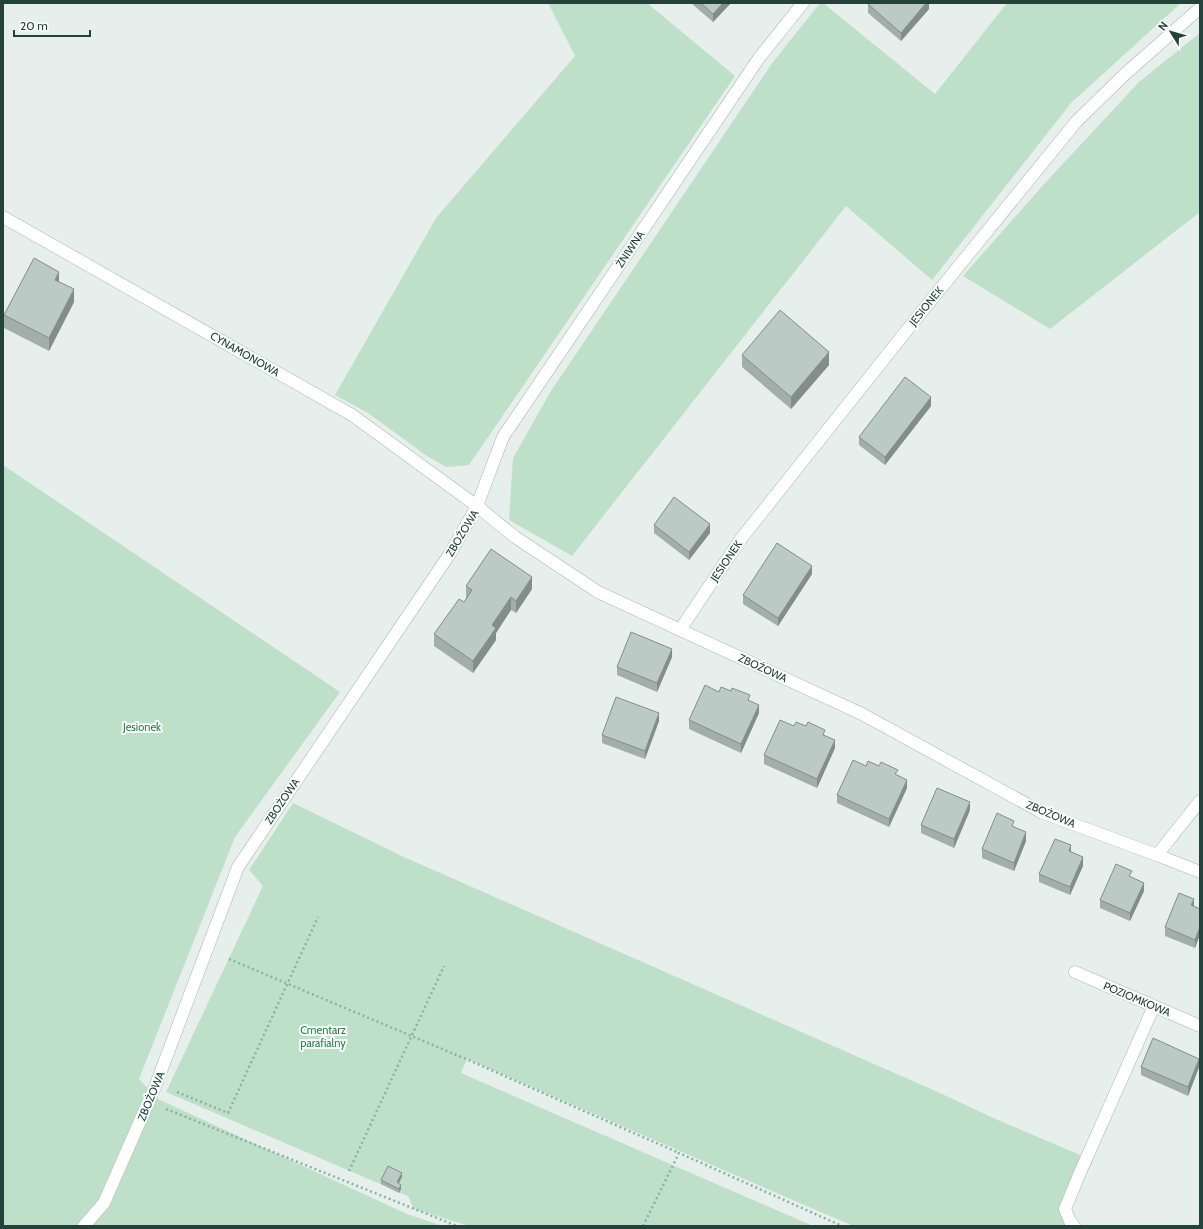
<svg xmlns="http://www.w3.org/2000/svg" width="1203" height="1229" viewBox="0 0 1203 1229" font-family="Cabin,sans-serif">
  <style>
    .green { fill: #bfe0c8 }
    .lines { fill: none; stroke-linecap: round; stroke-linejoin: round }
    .minor-casing { stroke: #a8b8b2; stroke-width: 13 }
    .path { stroke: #86b3a5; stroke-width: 2.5; stroke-dasharray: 2 3; stroke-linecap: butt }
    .minor { stroke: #fff; stroke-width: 12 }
    .wall { fill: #a1aea9 }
    .shaded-wall { fill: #838d89 }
    .building { fill: #bbcac4; stroke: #838d89 }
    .labels { text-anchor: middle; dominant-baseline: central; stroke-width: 4; stroke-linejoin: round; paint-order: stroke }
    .street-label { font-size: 11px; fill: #24423a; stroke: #f7fbf9 }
    .park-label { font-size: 11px; fill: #2d7a4b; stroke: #f7fbf9 }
  </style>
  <rect width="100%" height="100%" fill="#e6efeb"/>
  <!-- green -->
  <path class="green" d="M548 3H647L735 76 469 465 446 467 427 456 368 413 335 395 436 218 575 56Z
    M820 3H823L935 94 1007 3H1181L1071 103 932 280 846 206 572 556 509 520 513 458 551 391 773 62Z
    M1200 33V212L1050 329 963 276 1045 183 1139 82Z
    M3 465 340 692 235 837 139 1079 158 1099 407 1214 443 1226H3Z
    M293 803 404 857 940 1093 1000 1121 1078 1154 1092 1163 1069 1207 1077 1224 1081 1226H853L467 1059 461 1073 813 1226H469L414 1209 408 1196 166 1092 263 886 249 870Z"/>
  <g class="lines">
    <!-- minor casing -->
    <g class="minor-casing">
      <path id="minor" d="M3 217 352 415 477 506 515 537 598 592 862 714 1043 813 1157 855 1200 872
        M680 630 740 540 915 320 1076 122 1124 75 1200 8
        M1157 855 1200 801
        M1075 972 1200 1026
        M84 1226 104 1203 155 1087 238 867 451 552 477 506 503 437 759 58 803 3
        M1074 1226 1070 1221 1065 1209 1079 1175 1154 1006"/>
    </g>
    <!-- path -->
    <path class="path" d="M229 959 466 1059 679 1153
      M177 1092 228 1113 318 917
      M166 1109 457 1226
      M349 1171 444 966
      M643 1226 679 1153 842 1226"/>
    <!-- minor -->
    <use href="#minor" class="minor"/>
  </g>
  <!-- wall -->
  <path class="wall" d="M691 3H731L713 22Z
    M929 3V9L901 41 868 13V4Z
    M74 302 49 351 4 328V315Z
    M742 355 829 365 791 409 742 367Z
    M931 406 885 465 859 445V437Z
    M654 525 710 533 689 560 654 533Z
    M812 574 778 626 743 604V595Z
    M466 586 532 589 516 613 511 610 496 633V640L473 673 434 646V634L464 602 466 598Z
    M672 657 657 692 617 675V667Z
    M731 691 750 701 759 713 741 753 689 729V720L719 692Z
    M659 721 645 759 602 743V735Z
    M794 726 825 735 835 748 817 788 764 764V755Z
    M898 775 907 788 889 827 837 803V795Z
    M970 810 954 848 921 833V825Z
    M1014 827 1026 841 1014 871 982 858V849Z
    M1071 852 1083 866 1070 895 1039 882V874Z
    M1132 877 1144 891 1130 921 1100 908V900Z
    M1194 906 1200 909 1195 948 1165 936V927Z
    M1141 1067H1199L1188 1096 1141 1075Z
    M402 1177 399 1183 401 1189 399 1193 381 1184V1180Z"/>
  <!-- shaded-wall -->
  <path class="shaded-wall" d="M723 3H731L713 22V14Z
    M926 3H929V9L901 41V33Z
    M59 272V284L55 280Z
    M74 289V302L49 351V338Z
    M829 352V365L791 409V397Z
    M931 397V406L885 465V457Z
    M710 524V533L689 560V552Z
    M812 566V574L778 626V618Z
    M532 577V589L516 613V601Z
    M511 597V610L496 633V640L473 673V661L492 625Z
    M672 649V657L657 692V683Z
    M759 705V713L741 753V744Z
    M659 713V721L645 759V751Z
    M835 740V748L817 788V779Z
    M907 780V788L889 827V819Z
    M970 802V810L954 848V839Z
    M1026 832V841L1014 871V863Z
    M1071 845V854L1069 851Z
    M1083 857V866L1070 895V887Z
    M1144 883V891L1130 921V913Z
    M1194 899V907L1191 905Z
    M1200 927V935L1195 948V940Z
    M1199 1059V1067L1188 1096V1087Z
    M402 1173V1177L397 1186V1182Z
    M401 1185V1189L399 1193V1189Z"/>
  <!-- building -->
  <path class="building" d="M701 3H723L713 14Z
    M869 3H926L901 33 868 4Z
    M34 258 59 272 55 280 74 289 49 338 4 315Z
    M780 310 829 352 791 397 742 355Z
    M905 377 931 397 885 457 859 437Z
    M674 497 710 524 689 552 654 525Z
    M777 543 812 566 778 618 743 595Z
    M491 549 532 577 516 601 511 597 492 625 496 628 473 661 434 634 459 599 464 602 472 590 466 586Z
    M631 632 672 649 657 683 617 667Z
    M705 685 719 692 721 687 731 691 732 688 750 695 748 700 759 705 741 744 689 720Z
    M616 697 659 713 645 751 602 735Z
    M780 720 794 726 796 722 806 726 808 722 825 730 823 735 835 740 817 779 764 755Z
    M853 760 866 766 868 761 879 766 881 762 898 770 895 774 907 780 889 819 837 795Z
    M937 788 970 802 954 839 921 825Z
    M997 813 1014 821 1012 826 1026 832 1014 863 982 849Z
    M1055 839 1071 845 1069 851 1083 857 1070 887 1039 874Z
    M1116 864 1132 871 1129 876 1144 883 1130 913 1100 900Z
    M1179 893 1194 899 1191 905 1200 909V927L1195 940 1165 927Z
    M1153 1038 1199 1059 1188 1087 1141 1067Z
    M388 1166 402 1173 397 1182 401 1185 399 1189 381 1180Z"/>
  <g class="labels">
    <!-- street labels -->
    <g class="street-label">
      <text transform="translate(630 249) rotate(-56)">ŻNIWNA</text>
      <text transform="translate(926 306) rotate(-51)">JESIONEK</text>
      <text transform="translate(245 354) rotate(30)">CYNAMONOWA</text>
      <text transform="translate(462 533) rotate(-59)">ZBOŻOWA</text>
      <text transform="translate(726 561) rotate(-56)">JESIONEK</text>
      <text transform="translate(763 668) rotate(25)">ZBOŻOWA</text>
      <text transform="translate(282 801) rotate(-56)">ZBOŻOWA</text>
      <text transform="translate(1051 814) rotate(23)">ZBOŻOWA</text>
      <text transform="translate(1137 999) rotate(23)">POZIOMKOWA</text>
      <text transform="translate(151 1096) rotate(-67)">ZBOŻOWA</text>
    </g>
    <!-- park labels -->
    <g class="park-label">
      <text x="142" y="727">Jesionek</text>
      <text x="323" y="1030">Cmentarz<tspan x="323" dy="13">parafialny</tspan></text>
    </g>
  </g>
  <!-- border -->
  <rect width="1203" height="1229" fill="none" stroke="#24423a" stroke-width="8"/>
  <!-- north arrow -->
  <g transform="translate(1171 32) rotate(307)" stroke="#f7fbf9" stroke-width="3" paint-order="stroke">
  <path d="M0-3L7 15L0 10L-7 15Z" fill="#24423a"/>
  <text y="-6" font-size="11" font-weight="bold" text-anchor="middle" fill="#24423a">N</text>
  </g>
  <!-- scale -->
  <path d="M14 30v6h76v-6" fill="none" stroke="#24423a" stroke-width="2"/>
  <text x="20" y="30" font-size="12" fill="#24423a" stroke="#f7fbf9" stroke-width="3" paint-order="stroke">20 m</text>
</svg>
